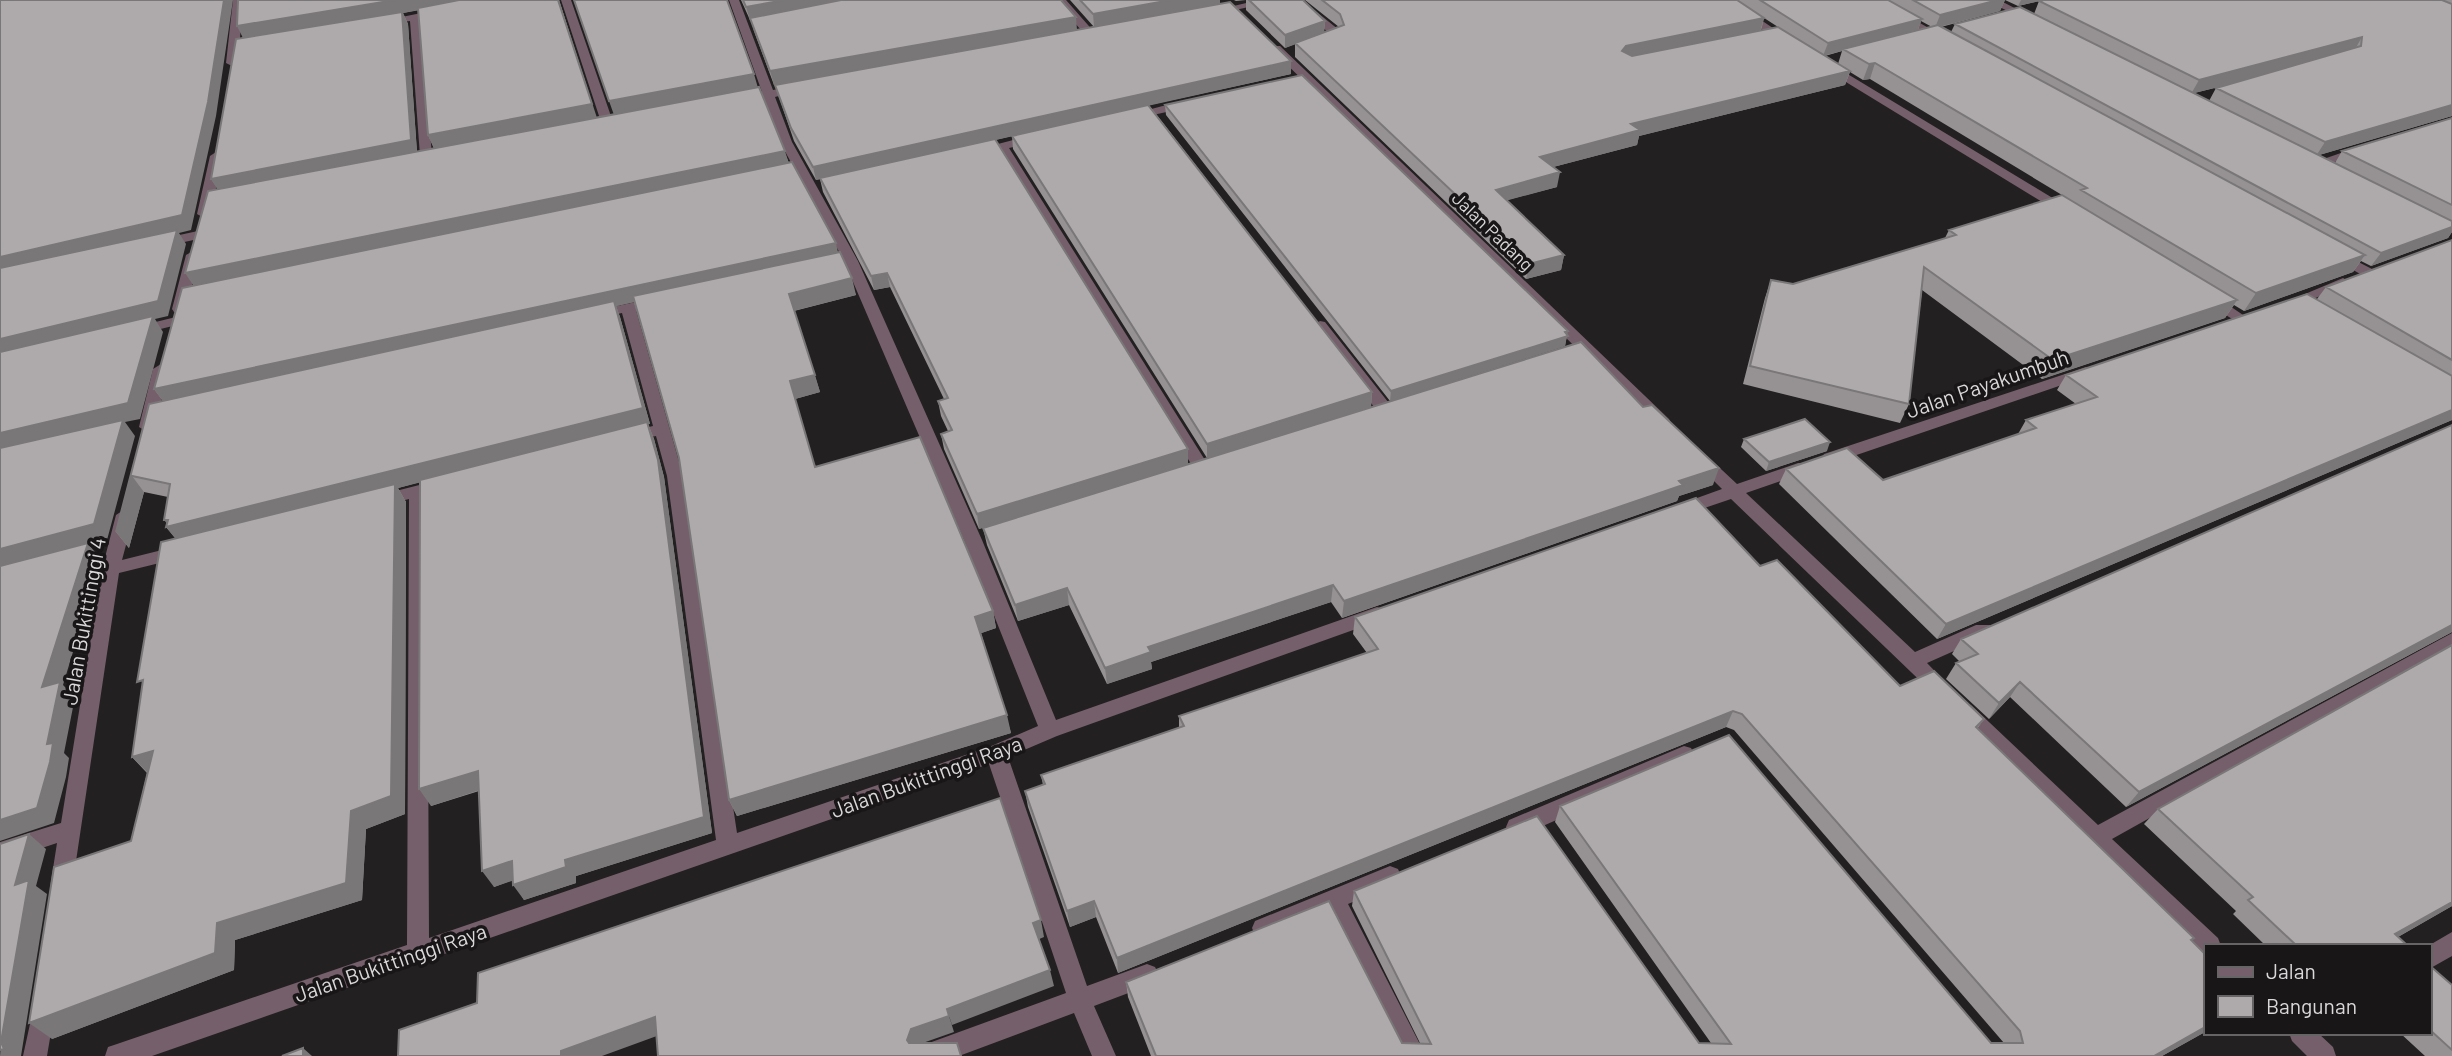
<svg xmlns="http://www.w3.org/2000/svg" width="2452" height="1056" viewBox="0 0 2452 1056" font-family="Barlow,sans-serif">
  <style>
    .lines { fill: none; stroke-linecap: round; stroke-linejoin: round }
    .minor { fill: #755f6b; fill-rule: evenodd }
    .wall { fill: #969294; fill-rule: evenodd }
    .shaded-wall { fill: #7a7778 }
    .building { fill: #aeaaac; stroke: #7a7778; stroke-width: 2 }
    .labels { text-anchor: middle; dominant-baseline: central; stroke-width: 7; stroke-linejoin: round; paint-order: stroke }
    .far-street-label { font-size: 18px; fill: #dad8d9; stroke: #191618 }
    .street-label { font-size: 21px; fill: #dad8d9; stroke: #191618 }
  </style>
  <rect width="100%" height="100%" fill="#232021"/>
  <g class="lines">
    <!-- minor -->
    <path class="minor" d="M233 0H243L238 63 232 66 226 63Z
      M561 0H571L613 122 611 125 601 122Z
      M729 0H739L773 90 800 85 806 89 775 97 792 142 858 261 982 540 1056 720 1377 607 1384 609 1386 614 1384 619 1057 736 1008 757 1087 986 1147 964 1155 967 1159 975 1155 983 1094 1006 1116 1056H1092L1074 1013 959 1056H915L918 1047 1066 993 989 764 152 1056H105L108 1047 117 1044 407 945 409 499 378 507 372 505 369 501 372 497 443 479 451 485 449 489 427 495 429 938 716 840 667 476 656 436 629 442 621 437 623 433 653 426 622 313 594 319 587 315 589 312 659 297 666 301 664 304 636 310 683 476 737 833 989 747 1038 726 964 540 844 261 780 142 764 98 738 103 732 99 762 92Z
      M1055 0H1066L1095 33V37H1087Z
      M1259 0H1280L1213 15 1208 12Z
      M1291 0H1302L1339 30 1337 41 1318 45V41L1328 37 1329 33Z
      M1719 0H1731L1794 42 1784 44Z
      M1866 0H1879L1950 40 1940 42Z
      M1986 0H1999L2036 19 2027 21Z
      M441 9 446 12 445 14 421 19 432 156 426 160 420 156 410 21 382 25 377 22Z
      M1272 46H1280L1669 419 1671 423 1669 427H1657L1272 50Z
      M1823 64H1831L2074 211 2072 214H2062L1823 68Z
      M1189 99 1193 100V106L1131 120 1125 116Z
      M1036 134 1042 138 1040 141 1009 148 1210 468 1208 472H1196L998 150 977 155 971 151Z
      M2361 146 2367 150 2365 153 2318 167 2312 163Z
      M216 152 222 156 211 214 204 218 197 214 210 156Z
      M198 231 205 235 203 238 161 247 154 243 156 240Z
      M193 251 200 255 186 309 179 313 174 312 172 309 186 255Z
      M2337 251 2372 269 2374 272 2367 276 2362 275 2332 258V252Z
      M2343 278 2350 282 2348 285 2293 307 2288 308 2281 304Z
      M2210 295 2215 296 2249 319 2242 323 2237 322 2205 302 2203 299Z
      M176 317 183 321 181 324 136 335 129 331 131 328Z
      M1320 321 1325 322 1392 407 1394 411 1392 415H1380L1313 325Z
      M161 364 169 369 155 427 147 432 139 427 153 369Z
      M2086 367 2094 372 2091 375 1836 462H1824L1822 458 1824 454Z
      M1701 454 1707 456 1737 484 1798 463H1810L1812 467 1810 471 1746 493 1915 652 1976 625H1990L1992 630 1990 635 1927 663 1954 691 1951 697 1944 699 1937 697 1731 499 1678 517 1672 515 1669 511 1672 507 1722 489 1693 460Z
      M125 509 134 515 122 560 182 545 191 551 188 556 119 573 72 888 69 895 61 898 53 895 50 888 57 843 0 862V842L61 823 102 569 116 515Z
      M2452 633V649L2112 839 2218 938 2221 946H2205V955L1954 711 1957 705 1964 703 1971 705 2098 825Z
      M1684 746 1691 748 1694 754 1691 760 1525 834 1517 836 1509 834 1506 827 1509 820Z
      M1390 866 1398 869 1401 876 1398 883 1348 904 1426 1056H1401L1328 912 1263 938 1255 935 1252 928 1255 921Z
      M2452 932V956L2429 969 2428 946Z
      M43 998 51 1001 55 1009 47 1056H23L35 1001Z
      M2289 1033H2318L2333 1047 2336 1056H2307L2292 1041Z"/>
  </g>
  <!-- wall -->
  <path class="wall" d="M238 0H559L596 118 757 87 789 163 838 253 856 295 794 311 820 392 795 399 815 467 993 611 996 628 981 633 1011 733 737 816 729 800 679 458 634 302 616 306 620 317 650 424H648L654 439 664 477 712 833 576 876V883L524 900 513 880 494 887 479 791 431 806 420 482 398 488 406 502 405 814 366 829 362 900 235 940 234 970 52 1039 131 841 147 773 132 757 176 539 166 527 168 497 144 492 129 548 116 532 149 404 163 401 154 389 193 286 218 189 211 179 243 38ZM418 10 428 135 434 148 417 152 408 24 403 13Z
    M741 0H1061L1077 30 1094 27 1070 0H1220V4L1291 74 1149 105 1372 392 1371 407 1207 458 1013 149 1012 136 995 140 1188 449V464L979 529 944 449 941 434 948 431 941 416 938 401 944 399 890 287 874 290 823 192 820 179 816 180 794 141 779 97 775 85H774L754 31 751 20H750Z
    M1234 0H1303L1325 21 1324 32 1339 27 1305 0H2005L2000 11 1941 27 1951 32 1955 24 2034 14 2039 1 2043 0 2018 6 2005 0H2452V116L2319 155 2335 163 2342 151 2452 118V232L2448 238 2371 266 2361 261 2353 272 2244 311 2234 305 2225 318 2042 379 1922 290 1909 404 1900 423 1743 384 1765 298 1771 280 1793 284 1945 238 1949 230 2062 195 1870 79 1863 80 1850 72 1845 85 1639 136 1637 145 1553 167 1557 187 1507 200 1564 255 1561 270 1526 279 1295 57V44L1285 48 1246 10V0L1236 1ZM1761 16 1795 38 1761 31 1764 18ZM1921 21 1932 27 1918 30ZM1842 51 1838 64 1825 56ZM2223 86 2216 88 2209 101 2194 93Z
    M1165 105 1567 335 1565 346 1390 401 1166 115Z
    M2452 240V420L1937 639 1779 484 1786 469 1883 480 2018 434 2026 420 2076 404 2057 390 2066 375 2317 299 2326 287Z
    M1744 439 1827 451 1766 471 1741 447Z
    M1713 485 1679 496 1677 501 1342 618 1331 602 1151 662 1152 669 1107 684 1069 605 1018 621 987 545 983 528Z
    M1760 566 1900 686 1984 719 1977 729 2205 954V1032L2162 1056H1151L1128 997 1126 982 1402 1043H1420L1352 906 1354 891 1699 1043H1711L1555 822 1560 806 1991 1043H2004L1734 730 1726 727 1118 973 1096 917 1070 927 1028 807 1025 791 1043 785 1041 775 1179 728V716L1367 653 1353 634 1355 617Z
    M2452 632 2126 807 2010 697 1989 719 1946 679 1956 663 1960 662 1952 654 1961 639Z
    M2452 645V906L2398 937 2408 946H2266L2233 914 2236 911 2144 824 2158 809Z
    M2429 965 2452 985V1056H2425L2400 1033H2429Z"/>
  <!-- shaded-wall -->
  <path class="shaded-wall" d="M224 0H233L216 116 191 230 179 233 186 244 168 316 155 319 163 332 140 419 125 422 135 436 107 540 89 545 101 559 63 685 75 697 64 753 69 758 66 777 54 823 0 841V820L47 744 42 687 0 568V257Z
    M395 0H478L403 13 408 24 417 153 219 192 211 179 244 40 237 26Z
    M558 0H559L597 118 434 149 428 135Z
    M785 0H860L750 20 746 7Z
    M1171 0H1220V4L1094 27 1093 14Z
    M1998 0H2005L2000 11 1935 28 1940 15Z
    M2021 0H2044L2018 6Z
    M1076 17 1077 30 774 85 770 71Z
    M1764 18 1760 32 1623 59 1622 51 1626 46Z
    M1922 19 1917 32 1843 49 1842 51 1823 56 1828 43Z
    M1325 21 1324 34 1285 48V35Z
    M2362 37 2354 51 2191 94 2199 80Z
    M1291 61V74L816 180 813 167Z
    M1875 63 1870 79 1863 80 1869 64Z
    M1850 71 1845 85 1639 136 1637 145 1538 171 1540 157 1631 124Z
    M754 74 758 88 614 115 609 101Z
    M2452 105V116L2316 156 2325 142Z
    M785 151 789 164 195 288 185 273Z
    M1560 172 1557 187 1494 204 1496 190Z
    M2452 227V232L2448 238 2371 266 2381 253Z
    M836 243 839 257 616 306 620 317 650 424H648L654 439 664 477 712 833 576 876V883L524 900 513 885 565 860 648 425 398 488 406 502 405 814 366 829 362 900 235 940 234 970 52 1039 29 1023 215 953 179 543 166 527 169 526 164 520H168L172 525 165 404 154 389Z
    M1564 255 1561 270 1526 279 1529 264Z
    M2365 255 2353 272 2244 311 2256 293Z
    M887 273 890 287 874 290 871 276Z
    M852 278 856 295 793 311 789 294Z
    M2237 300 2225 318 2042 379 2053 360Z
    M1568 331 1565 346 1390 401 1391 391Z
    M815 375 820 392 795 399 790 381Z
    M1372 392 1371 407 1207 458V444Z
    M2452 410V420L1937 639 1946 624Z
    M1830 442 1827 451 1766 471 1769 462Z
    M1188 449V464L979 529 977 514Z
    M1719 468 1713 485 1679 496 1677 501 1342 618 1344 601 1679 481Z
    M132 476 144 492 129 548 116 532Z
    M1333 585 1331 602 1151 662 1152 669 1107 684 1105 668 1148 647Z
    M1067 588 1069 605 1018 621 1015 605Z
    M993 611 996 628 979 634 975 617Z
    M2452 625V632L2126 807 2139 792Z
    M2020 682 2010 697 1989 719 1999 703Z
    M1733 711 1726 727 1118 973 1117 958Z
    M1007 715 1011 733 737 816 729 800Z
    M153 751 150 775 132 757Z
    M478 771 489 787 431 806 419 789Z
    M29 834 46 849 36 886 47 894 21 1056H0L15 885Z
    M512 861 523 877 494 887 482 871Z
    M1094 901 1096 917 1070 927 1067 911Z
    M2452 902V906L2382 946 2395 934Z
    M1041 920 1044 937 1037 940 1033 923Z
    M1050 970 1054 986 952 1025 947 1009Z
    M949 1016 954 1032 917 1045 913 1055 907 1040 911 1029Z
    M655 1017 665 1033 602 1056H561V1051Z
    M2205 1027V1032L2162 1056H2153Z
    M303 1048 312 1056H303Z"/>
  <!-- building -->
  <path class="building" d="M0 0H224L208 102 182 215 0 257Z
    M238 0H395L237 26Z
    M459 0H558L592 104 428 135 418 8Z
    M574 0H727L754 74 609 101Z
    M743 0H785L746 7Z
    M841 0H1061L1076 17 770 71 750 18Z
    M1080 0H1171L1093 14Z
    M1249 0H1303L1325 21 1285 35Z
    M1322 0H1737L1764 18 1626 46 1622 51 1632 56 1778 27 1850 71 1631 124 1640 130 1540 157 1560 172 1496 190 1564 255 1529 264 1295 43 1344 25 1340 14Z
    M1760 0H1888L1922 19 1828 43Z
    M1913 0H1998L1940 15Z
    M2044 0H2442L2452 4V105L2325 142 2216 88 2361 46 2362 37 2199 80 2039 1Z
    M1230 2 1291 61 813 167 791 128 775 85Z
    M2020 7 2452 221V227L2381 253 1955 24Z
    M402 12 411 140 211 179 236 39Z
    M1938 25 2365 255 2256 293 2081 190 2087 188 1875 63 1869 64 1843 49Z
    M1302 75 1568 331 1565 332 1568 336 1391 391 1165 105Z
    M759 87 785 151 185 273 208 191Z
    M1148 105 1372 392 1207 444 1012 136Z
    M2452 118V205L2342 151Z
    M995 139 1188 449 977 514 941 434 952 430 938 401 948 398 887 273 871 276 820 178Z
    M792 162 836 243 154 389 182 288Z
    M2062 195 2237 300 2053 360 1924 267 1909 404 1750 366 1771 280 1793 284 1956 235 1949 230Z
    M177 230 158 301 0 339V268Z
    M2452 240V360L2326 287Z
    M840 252 852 278 789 294 815 375 790 381 815 467 920 437 993 611 975 617 1007 715 729 800 679 458 633 296Z
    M2307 294 2452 376V410L1946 624 1786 469 1847 448 1883 480 2036 428 2026 420 2097 397 2066 375Z
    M614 301 643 408 166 527 168 520H164L170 484 132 476 116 532 149 404Z
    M153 316 128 403 0 433V352Z
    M1581 342 1643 407 1652 405 1719 468 1679 481 1683 485 1344 601 1333 585 1148 647 1151 652 1105 668 1067 588 1015 605 983 528Z
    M1805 419 1830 442 1769 462 1744 439Z
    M123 420 94 524 0 549V448Z
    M647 422 658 460 704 817 565 860 566 867 513 885 512 861 482 871 478 771 419 789 420 480Z
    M2452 425V625L2139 792 2020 682 1999 703 1956 663 1978 654 1961 639Z
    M395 484 391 796 351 811 346 883 217 923 215 953 29 1023 54 867 131 841 153 751 132 757 143 680 137 682 161 542Z
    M1696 498 1760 566 1777 560 1900 686 1934 671 1984 719 1976 727 2194 938 2191 940 2205 954V1027L2154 1056H1156L1126 982 1329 901 1402 1043 1431 1044 1354 891 1537 816 1699 1043 1731 1044 1560 806 1729 735 1991 1043H2023L2020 1031 1742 714 1733 711 1117 958 1094 901 1067 911 1025 791 1045 784 1041 775 1184 726 1179 716 1378 649 1355 617Z
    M88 543 42 687 60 682 47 744 53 743 50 762 37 808 0 820V566Z
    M2452 645V902L2395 934 2408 946H2297L2248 900 2253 897 2158 809Z
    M1000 798 1041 920 1033 923 1050 970 947 1009 949 1016 911 1029 907 1040 909 1043H957L961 1056H658L655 1017 561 1051V1056H398L399 1030 477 1003 478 973Z
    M29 834 15 885 29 880 1 1042 4 1049 0 1050V844Z
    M2429 965 2452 985V1050L2429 1029Z
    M303 1048V1056H282Z"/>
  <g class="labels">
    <!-- far-street labels -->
    <g class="far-street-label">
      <text transform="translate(1493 231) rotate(44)">Jalan Padang</text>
    </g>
    <!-- street labels -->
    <g class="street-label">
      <text transform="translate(1987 383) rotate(-19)">Jalan Payakumbuh</text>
      <text transform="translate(83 621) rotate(-80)">Jalan Bukittinggi 4</text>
      <text transform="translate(926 776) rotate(-20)">Jalan Bukittinggi Raya</text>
      <text transform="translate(390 962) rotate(-19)">Jalan Bukittinggi Raya</text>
    </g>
  </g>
  <!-- legend -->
  <rect x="2204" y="944" width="228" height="91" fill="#191618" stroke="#666465" stroke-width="2"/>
  <rect x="2218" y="967" width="35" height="10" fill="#755f6b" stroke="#666465" stroke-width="2"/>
  <text x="2266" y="979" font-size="21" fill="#dad8d9">Jalan</text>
  <rect x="2218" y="996" width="35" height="21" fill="#aeaaac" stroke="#666465" stroke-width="2"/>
  <text x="2266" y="1014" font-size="21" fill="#dad8d9">Bangunan</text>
</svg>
